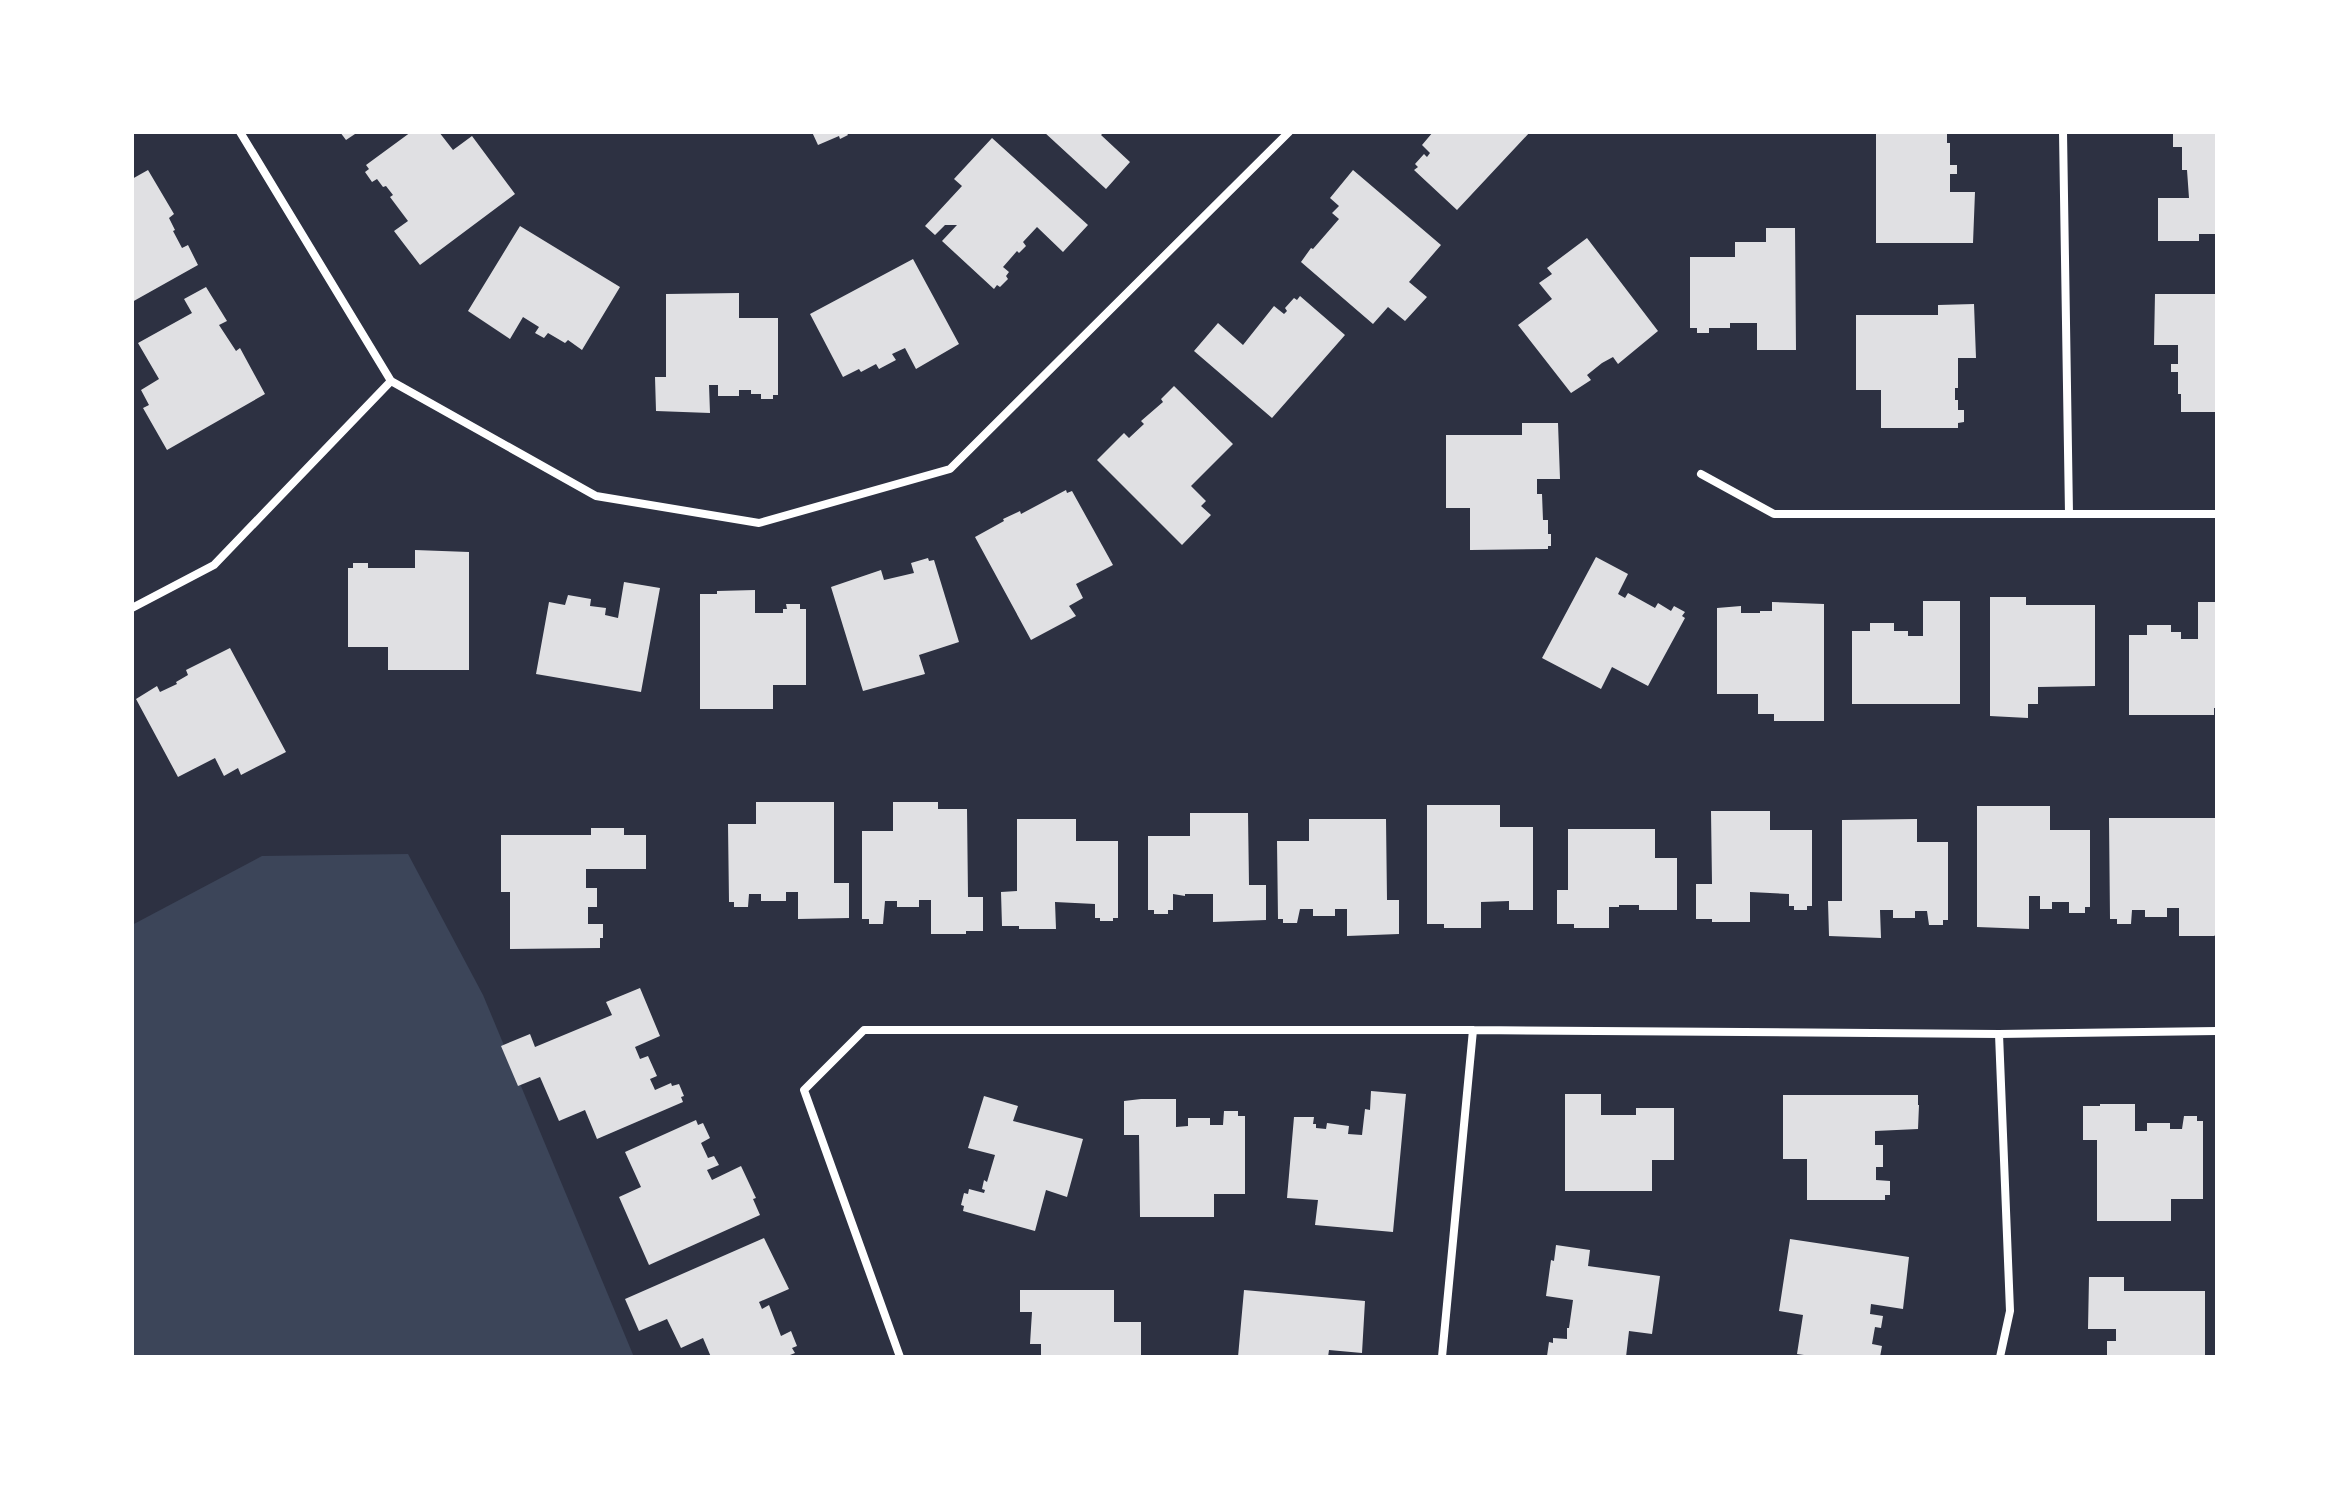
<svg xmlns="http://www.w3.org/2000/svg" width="2349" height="1489" viewBox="0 0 2349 1489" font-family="'Golos Text',sans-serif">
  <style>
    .green { fill: #3c4559 }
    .building { fill: #e0e0e3 }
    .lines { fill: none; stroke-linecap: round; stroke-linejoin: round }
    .minor { stroke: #fff; stroke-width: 8 }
  </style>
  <rect width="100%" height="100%" fill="#2d3142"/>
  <!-- green -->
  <path class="green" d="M408 854 483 995 634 1357H132V925L262 856Z"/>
  <!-- building -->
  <path class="building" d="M340 132H358L346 140Z
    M411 132H439L453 150 472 136 515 194 420 265 394 231 408 221 390 197 393 195 386 186 383 187 377 179 372 182 365 172 369 169 366 165Z
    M812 132H846L848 135 840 139 839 136 818 145Z
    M1044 132H1104L1101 135 1130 162 1106 189Z
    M1433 132H1530L1457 210 1414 170 1418 167 1415 164 1424 154 1427 157 1430 153 1422 145Z
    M1876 132H1947V143H1950V165H1957V174H1950V192H1975L1973 243H1876Z
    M2173 132H2217V234H2199V241H2158V198H2189L2187 170H2182V147H2173Z
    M992 138 1088 225 1063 252 1037 227 1023 242 1026 246 1019 253 1017 251 1003 267 1009 272 1006 276 1008 279 1000 287 997 285 994 289 942 241 957 225H945L935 235 925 226 962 186 954 179Z
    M148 170 174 214 169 218 175 230 173 231 182 248 188 245 198 265 132 302V179Z
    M1353 170 1441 245 1409 282 1427 297 1405 321 1388 307 1373 324 1301 262 1311 248 1313 249 1339 219 1332 213 1339 206 1330 198Z
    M520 226 620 287 582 350 568 340 565 343 548 333 544 338 535 333 539 327 523 317 510 339 468 311Z
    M1766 228H1795L1796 350H1757V323H1730V328H1709V333H1697V328H1690V257H1735V242H1766Z
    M1587 238 1658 331 1618 364 1613 357 1602 363 1587 375 1591 380 1571 393 1518 325 1552 299 1539 283 1552 274 1547 268Z
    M913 259 959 344 916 369 905 348 892 354 896 360 879 369 876 364 861 372 859 369 843 377 810 314Z
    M206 287 227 321 219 325 236 351 240 348 265 394 167 450 143 408 149 405 141 390 159 379 138 343 192 313 184 299Z
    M739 293V318H778V395H773V399H761V394H751V390H739V396H718V385H709L710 413 656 411 655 377H666V294Z
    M2155 294H2217V412H2181V394H2178V372H2171V364H2178V345H2154Z
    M1300 296 1345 335 1272 418 1194 351 1218 323 1243 345 1274 306 1284 314 1287 311 1285 308 1294 298 1297 300Z
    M1974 304 1976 358H1958V388H1955V400H1958V410H1964V422L1958 423V428H1881V390H1856V315H1938V305Z
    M1174 386 1233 444 1191 486 1206 501 1201 506 1211 515 1182 545 1097 460 1124 433 1129 438 1144 424 1141 421 1163 402 1161 399Z
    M1522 423H1558L1560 479H1537V494H1542L1543 520H1548V534H1551V546H1548V549L1470 550V508H1446V435H1522Z
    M1066 490 1067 493 1072 491 1113 565 1076 584 1083 598 1069 606 1076 616 1031 640 975 537 1004 521 1003 519 1020 511 1021 514Z
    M415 550 469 552V670H388V647H348V568H353V563H368V568H415Z
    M1596 557 1628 574 1618 594 1625 598 1628 593 1655 608 1658 603 1671 611 1674 606 1685 612 1682 616 1685 618 1648 686 1612 667 1601 689 1542 658Z
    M928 558 929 561 934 560 959 642 919 655 925 674 863 691 831 587 881 570 884 580 914 573 911 563Z
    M624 582 660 588 641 692 536 674 549 602 565 605 568 595 591 599 590 606 606 608 605 615 618 618Z
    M755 590V613H783V609H787L786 604H800V609H806V685H773V709H700V594H717V591Z
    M1990 597H2026V605H2095V686L2038 687V704H2028V718L1990 716Z
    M1923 601H1960V704H1852V631H1870V623H1894V631H1908V636H1923Z
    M1772 602 1824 604V721H1774V714H1758V694H1717V608L1741 606V613H1760V611H1772Z
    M2198 602H2217V708H2214V715H2129V635H2147V625H2171V632H2181V639H2198Z
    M230 648 286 752 241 775 238 768 224 776 215 758 178 777 136 699 157 686 160 692 177 684 176 682 188 675 186 670Z
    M756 802H834V883H849V918L798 919V892H786V901H761V894H749L748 907H734V902H729L728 824H756Z
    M893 802H938V809H967L968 897H983V931H966V934H931V900H919V907H897V901H885L883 924H869V919H862V831H893Z
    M1427 805H1500V827H1533V910H1509V901L1481 902V928H1444V924H1427Z
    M1977 806H2050V830H2090V907H2085V913H2069V902H2052V909H2040V896H2029V929L1977 927Z
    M1711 811H1770V830H1812V906H1807V910H1794V906H1789V894L1750 892V922H1712V919H1696V884H1712Z
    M1190 813H1248L1249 885H1266V920L1213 922V894H1185V896L1173 894V910H1168V914H1154V910H1148V836H1190Z
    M2109 818H2215L2217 934 2214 936H2179V908H2167V917H2145V910H2132L2131 924H2117V919H2110Z
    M1017 819H1076V841H1118V918H1113V921H1100V918H1095V904L1055 902 1056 929H1019V926H1002L1001 892 1017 891Z
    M1309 819H1386L1387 900H1399V934L1347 936V909H1335V916H1313V909H1300L1297 923H1283V919H1278L1277 841H1309Z
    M1917 819V842H1948V920H1943V925H1929L1927 911H1915V918H1893V910H1880L1881 938 1829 936 1828 901H1842V820Z
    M591 828H624V835H646V869H586V888H597V907H588V924H603V938H600V948L510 949V892H501V835H591Z
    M1568 829H1655V858H1677V910H1639V905H1619V907H1609V928H1574V924H1557V890H1568Z
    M640 988 660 1036 635 1047 640 1059 648 1056 657 1076 650 1079 655 1090 671 1083 672 1086 679 1084 684 1096 681 1097 683 1102 597 1139 585 1110 559 1121 540 1077 518 1086 501 1046 530 1034 535 1047 612 1015 606 1002Z
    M1371 1091 1406 1094 1393 1232 1315 1225 1318 1200 1287 1198 1294 1117H1314L1313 1124H1316V1128L1326 1129 1327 1123 1349 1126 1348 1134 1362 1135 1365 1109 1370 1110Z
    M1565 1094H1601V1115H1636V1108H1674V1160H1652V1191H1565Z
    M1783 1095H1918V1105H1919L1918 1129 1875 1131V1145H1883V1167H1876V1180L1890 1181V1195H1885V1200H1807V1159H1783Z
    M984 1096 1018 1106 1013 1121 1083 1139 1067 1197 1046 1190 1035 1231 963 1211 964 1206 961 1205 964 1193 968 1194 969 1189 984 1193 985 1190 982 1189 984 1180 987 1182 995 1155 968 1148Z
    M1141 1099H1176V1127L1188 1126V1118H1210V1125H1223L1224 1111H1238V1116H1245V1194H1214V1217H1140L1139 1135H1124V1101Z
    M2100 1104H2135V1131H2147V1123H2170V1129H2182L2184 1116H2197V1121H2203V1199H2171V1221H2097V1140H2083V1106H2100Z
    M696 1120 698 1125 703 1123 710 1138 701 1143 708 1158 714 1156 719 1165 707 1170 712 1180 741 1166 756 1198 753 1199 760 1215 649 1265 619 1197 641 1187 625 1152Z
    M764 1238 789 1289 759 1302 762 1309 769 1305 781 1336 791 1331 797 1346 792 1348 795 1353 785 1357H711L703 1338 681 1348 667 1319 639 1331 625 1299Z
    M1790 1239 1909 1257 1903 1309 1871 1304 1870 1314 1883 1316 1881 1328 1875 1327 1872 1344 1882 1346 1880 1357H1818L1797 1354 1803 1315 1779 1311Z
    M1556 1245 1590 1250 1588 1266 1660 1276 1652 1334 1629 1331 1626 1357 1547 1356 1549 1342 1553 1343V1338L1567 1339V1328H1569L1573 1300 1546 1296 1551 1260 1554 1261Z
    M2089 1277H2124V1291H2205V1357H2107V1341H2116V1329H2088Z
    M1020 1290H1114V1322H1141V1357H1041V1344H1030L1032 1312H1020Z
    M1244 1290 1365 1301 1362 1353 1329 1350 1328 1357H1238Z"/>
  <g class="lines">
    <!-- minor -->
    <path class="minor" d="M240 132 391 381 596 496 759 523 950 469 1289 132
      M2063 132 2069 514
      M1701 474 1774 514H2217
      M132 608 214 565 391 381
      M1999 1034 2010 1311 2000 1357
      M900 1357 804 1090 864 1030H1473L1999 1034 2217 1031
      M1442 1357 1473 1030"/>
  </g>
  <!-- border -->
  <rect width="2349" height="1489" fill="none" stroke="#ffffff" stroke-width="268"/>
</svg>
